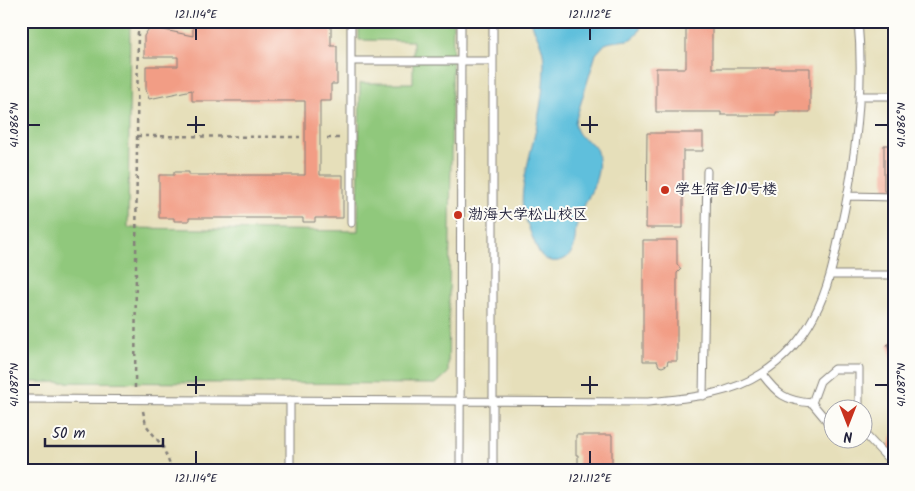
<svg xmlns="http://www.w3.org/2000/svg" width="915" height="491" viewBox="0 0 915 491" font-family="Kalam,'LXGW WenKai TC',sans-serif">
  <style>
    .green { fill: #90c87b; stroke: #59755b }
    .water { fill: #5ebfdc; stroke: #40708c }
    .building { fill: #f29d85 }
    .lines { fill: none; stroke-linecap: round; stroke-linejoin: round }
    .service-casing { stroke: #84807a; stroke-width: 9 }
    .path { stroke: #84807a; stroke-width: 2.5; stroke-dasharray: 4 4; stroke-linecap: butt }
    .service { stroke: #fff; stroke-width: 7 }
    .ticks { fill: none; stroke: #22223b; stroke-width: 2 }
    .poi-dot { fill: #c8321e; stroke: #fdfcf7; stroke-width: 2 }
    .labels { text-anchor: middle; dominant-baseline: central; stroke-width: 4; stroke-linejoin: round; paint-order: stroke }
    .poi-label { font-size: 15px; fill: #22223b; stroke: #fdfcf7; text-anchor: start }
    .neatline { fill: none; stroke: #22223b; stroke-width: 2 }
    .ticks-label { font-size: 12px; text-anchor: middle; fill: #22223b }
  </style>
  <rect width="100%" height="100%" fill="#fdfcf7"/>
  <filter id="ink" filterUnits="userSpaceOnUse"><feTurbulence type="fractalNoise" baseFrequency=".02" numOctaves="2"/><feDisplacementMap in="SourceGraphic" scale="10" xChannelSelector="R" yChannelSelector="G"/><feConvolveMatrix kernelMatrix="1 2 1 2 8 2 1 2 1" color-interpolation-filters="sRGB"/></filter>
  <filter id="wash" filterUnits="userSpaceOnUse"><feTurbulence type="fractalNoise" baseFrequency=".0096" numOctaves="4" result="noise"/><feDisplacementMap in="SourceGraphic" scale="20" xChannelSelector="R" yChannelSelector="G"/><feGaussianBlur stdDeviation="1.12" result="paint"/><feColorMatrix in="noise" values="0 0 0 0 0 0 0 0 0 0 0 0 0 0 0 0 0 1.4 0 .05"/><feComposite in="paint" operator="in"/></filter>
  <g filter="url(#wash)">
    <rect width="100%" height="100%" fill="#e6dfba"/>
    <!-- green -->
    <path class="green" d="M21 21H130L128 228 358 231 360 83H413V41L359 40V21H453L448 373 436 384 21 382Z"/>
    <!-- water -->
    <path class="water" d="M531 21H642C638 47 623 37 605 44L596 54 575 122C577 145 596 136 598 157 602 181 583 202 577 224 574 234 577 245 571 253 566 260 559 262 551 261 542 259 539 253 536 246 531 234 526 222 523 210 520 191 527 168 531 150 538 122 544 93 544 64 544 43 536 38 531 21Z"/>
    <g id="blocks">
      <!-- building -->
      <path class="building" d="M686 21H712V68H810V112H776V115H721V112H656V68H686Z
        M193 25 331 26V46H337V84H331V101H320V175H343V218H315V222H303V218H189V221H174V218H159V175H174V172H189V175H305V101H192V90L149 99 146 90V66H178V57H144V36L150 27 193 36Z
        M647 133H703V151H683V228H646Z
        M884 145H894V191H884Z
        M643 240H677V264L681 269 677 273V361H668L667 365 662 367 659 366 657 361H643Z
        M894 340V363L887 345Z
        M894 432V454L887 449Z
        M576 435H612V470H578V455H576Z"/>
    </g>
  </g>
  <g filter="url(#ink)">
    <use href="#blocks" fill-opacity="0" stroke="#84807a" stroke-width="1"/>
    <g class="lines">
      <!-- service casing -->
      <g class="service-casing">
        <path id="service" d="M351 61H493
          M859 96H894
          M848 196 894 197
          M351 223V21
          M830 275H894
          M762 374C777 394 785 401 812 403L832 427
          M703 396 707 171
          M21 399 648 402C687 398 727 396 761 374 783 360 802 339 814 316 828 290 834 261 840 232 855 164 865 92 858 21
          M290 400V470
          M812 403 820 381 834 369H859V408
          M862 431 894 465
          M460 470 461 21
          M493 470V21"/>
      </g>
      <!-- path -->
      <path class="path" d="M137 136 300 137
        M327 138H342
        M135 388 138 21
        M143 411 146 425 163 447 172 470"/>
      <!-- service -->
      <use href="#service" class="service"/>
    </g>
  </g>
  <!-- ticks -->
  <path class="ticks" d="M196 28V40M590 28V40M196 116V133M590 116V133M28 125H40M187 125H205M581 125H598M875 125H888M196 376V394M590 376V394M28 385H40M187 385H205M581 385H598M875 385H888M196 451V464M590 451V464"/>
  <!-- markers -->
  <g class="poi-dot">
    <circle cx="665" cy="190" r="5"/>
    <circle cx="458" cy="215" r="5"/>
  </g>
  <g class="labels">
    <!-- poi labels -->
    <g class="poi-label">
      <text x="675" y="190">学生宿舍10号楼</text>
      <text x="468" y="215">渤海大学松山校区</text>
    </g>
  </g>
  <!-- margin -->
  <rect width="915" height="491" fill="none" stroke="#fdfcf7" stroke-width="55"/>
  <!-- north arrow -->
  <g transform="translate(848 424) rotate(180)"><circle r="24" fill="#fdfcf7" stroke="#a5a5ac"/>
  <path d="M0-4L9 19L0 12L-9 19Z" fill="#c8321e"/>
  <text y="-8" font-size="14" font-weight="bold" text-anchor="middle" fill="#22223b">N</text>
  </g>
  <!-- scale -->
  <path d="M45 438v8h118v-8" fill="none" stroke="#22223b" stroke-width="2.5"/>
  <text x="52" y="438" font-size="15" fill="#22223b" stroke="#fdfcf7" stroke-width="4" paint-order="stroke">50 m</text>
  <rect x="28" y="28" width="860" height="436" class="neatline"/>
  <g class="ticks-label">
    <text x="196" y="18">121.114°E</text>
    <text x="590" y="18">121.112°E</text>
    <text transform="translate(901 125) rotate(-90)" y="4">41.086°N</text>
    <text transform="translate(14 125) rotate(-90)" y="4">41.086°N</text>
    <text transform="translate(901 385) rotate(-90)" y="4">41.087°N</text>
    <text transform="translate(14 385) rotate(-90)" y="4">41.087°N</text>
    <text x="196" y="482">121.114°E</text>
    <text x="590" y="482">121.112°E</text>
  </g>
</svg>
